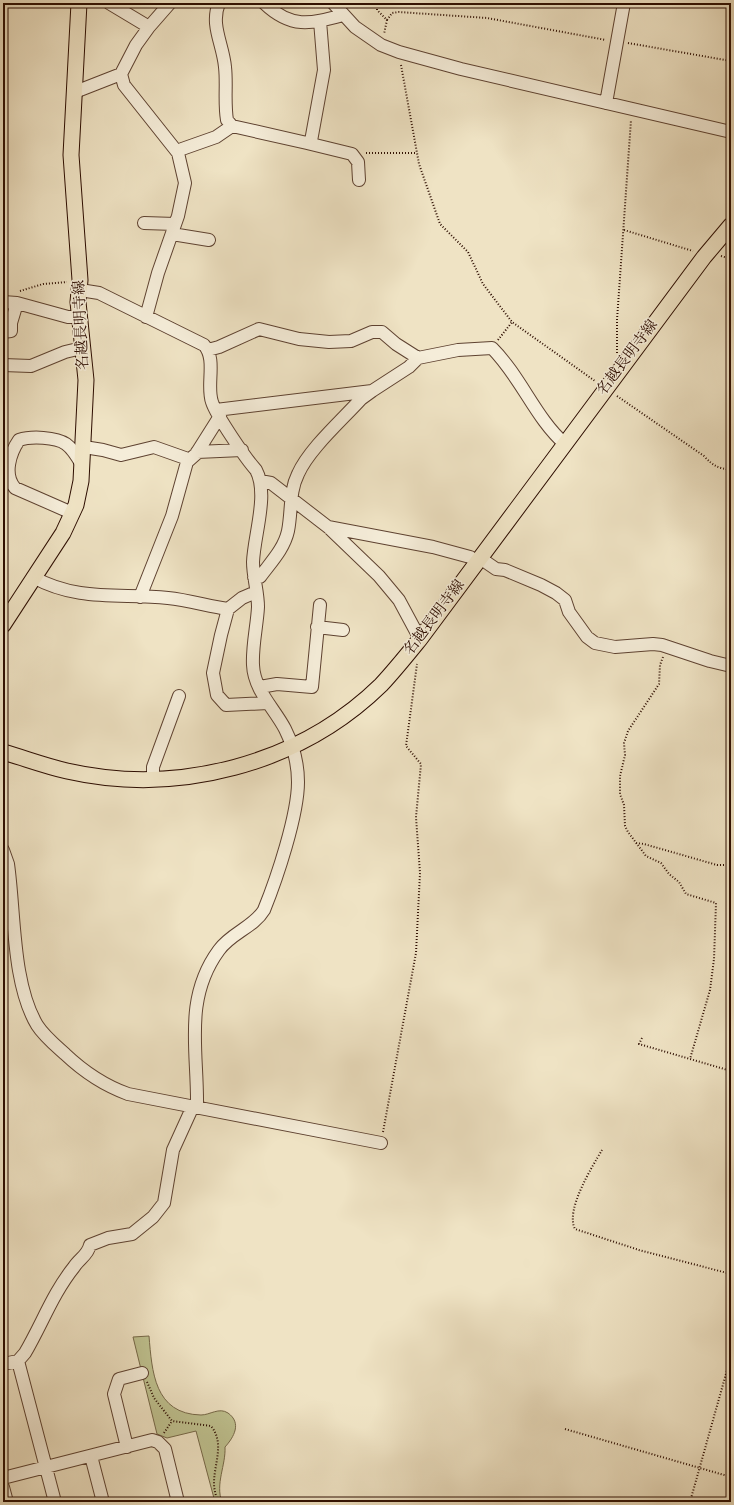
<svg xmlns="http://www.w3.org/2000/svg" width="734" height="1505" viewBox="0 0 734 1505" font-family="'Sorts Mill Goudy','Noto Serif JP',serif">
  <style>
    .green { fill: #bfc290; stroke: #766848 }
    .lines { fill: none; stroke-linecap: round; stroke-linejoin: round }
    .minor-casing { stroke: #5e4231; stroke-width: 14 }
    .major-casing { stroke: #2d0d00; stroke-width: 17 }
    .path { stroke: #2d0d00; stroke-width: 2; stroke-dasharray: 1 2; stroke-linecap: butt }
    .minor { stroke: #f5edd9; stroke-width: 12 }
    .major { stroke: #efe3c4; stroke-width: 15 }
    .labels { text-anchor: middle; dominant-baseline: central; stroke-width: 3; stroke-linejoin: round; paint-order: stroke }
    .street-label { font-size: 15px; fill: #2d0d00; stroke: #f5edd9 }
  </style>
  <rect width="100%" height="100%" fill="#efe3c4"/>
  <filter id="stains"><feTurbulence type="fractalNoise" baseFrequency=".005" numOctaves="4"/><feColorMatrix values="0 0 0 0 .2 0 0 0 0 .09 0 0 0 0 .02 0 0 0 .5 -.17"/></filter>
  <radialGradient id="worn" r=".72"><stop offset=".6" stop-color="#630" stop-opacity="0"/><stop offset="1" stop-color="#630" stop-opacity=".3"/></radialGradient>
  <!-- green -->
  <path class="green" d="M149 1336C152 1371 154 1414 201 1415 210 1415 219 1407 228 1413 242 1423 234 1437 225 1447 226 1465 215 1484 222 1502H215L196 1431 167 1438 157 1434 133 1337Z"/>
  <g class="lines">
    <!-- minor casing -->
    <g class="minor-casing">
      <path id="minor" d="M109 3 149 27
        M219 3C210 25 223 44 225 67 227 84 224 102 227 120L232 126
        M264 3C291 29 310 24 343 15
        M333 3 355 27 381 45 399 52 461 69 731 132
        M75 92 121 74
        M606 103 624 3
        M307 143 352 154 358 162 359 180
        M178 153 182 149 216 137 232 126 307 143 311 141 324 70 320 21
        M144 223 175 224
        M172 234 209 240
        M80 290 99 293 204 345C217 359 206 385 212 402 216 415 246 459 256 470 269 494 254 535 253 562 253 577 258 592 258 607 257 626 252 646 253 665 254 690 274 708 285 729 293 745 298 764 298 782 298 815 277 878 264 910 254 927 231 933 219 950 183 999 198 1051 197 1106
        M3 302 17 303
        M146 317 158 273 178 216 185 183 178 153 124 85 121 74 136 45 149 27 170 3
        M3 332 11 331V323L17 303 68 317H79
        M208 350 219 347 259 329 299 339 329 342 351 341 372 332H382L396 344 418 358
        M3 365 31 366 65 352 82 348
        M216 410 372 391 409 367 418 358 458 350 492 348C521 377 536 419 565 444
        M84 447 103 450 121 455 154 447 188 459
        M197 452 242 450
        M260 481 271 483 328 527 379 576 399 600 420 639
        M72 513 15 488C3 475 10 453 19 440 31 436 56 437 66 444 73 449 78 458 82 465
        M328 527 433 547 470 557 477 562
        M480 558 496 569 505 570 541 585 556 593 565 600 569 612 587 637 595 643 615 647 653 644 662 645 710 661 731 666
        M33 577C78 602 120 593 168 598 188 600 208 606 228 609
        M254 577H260C271 562 284 549 288 531 292 511 289 492 298 474 309 449 342 420 361 399L372 391
        M256 592 242 598 228 609 221 635 213 673 217 695 226 705 268 703
        M140 597 172 516 187 462 196 454 220 416
        M317 627 343 630
        M260 687 277 684 312 687 320 605
        M153 779V767L179 696
        M3 850 8 864C15 913 12 983 37 1025 44 1036 55 1045 65 1054 84 1072 103 1085 128 1094L381 1143
        M18 1361 55 1502
        M3 1364 18 1361 25 1353C42 1324 53 1293 74 1267 79 1259 88 1255 90 1245L108 1238 132 1234 153 1217 164 1203 173 1150 193 1106
        M127 1447 114 1394 119 1379 142 1373
        M91 1456 103 1502
        M3 1478 152 1440 158 1442 165 1449 178 1502
        M3 1487 7 1502"/>
    </g>
    <!-- major casing -->
    <g class="major-casing">
      <path id="major" d="M3 625 63 533 76 505 81 481 86 380 78 302 80 280 71 155 79 3
        M3 752C24 758 45 766 67 771 177 796 299 765 381 685 395 670 407 655 420 639L704 257 731 225"/>
    </g>
    <!-- path -->
    <path class="path" d="M377 3V10L387 20 384 34
      M387 20 392 13 399 12 487 18 606 40
      M628 43 731 61
      M401 65 419 164 440 224 468 252 483 284 512 322 595 381
      M366 153H417
      M624 230 693 251
      M721 256 731 259
      M20 291 43 284 67 282
      M498 340 512 322
      M617 353V320L631 120
      M617 396 704 456C713 466 718 468 731 470
      M663 657 660 665 659 684 628 731 624 743 625 755 620 776V794L624 805 625 826 628 832 646 856 661 863 669 874 679 882 686 894 716 903 714 959 710 990 690 1059
      M636 843 644 844 717 865H729L731 867
      M642 1038 639 1044 731 1071
      M383 1132 416 953 420 873 416 817 421 764 406 746 417 664
      M602 1150C592 1167 565 1210 575 1229L639 1250 731 1274
      M147 1382 154 1398 172 1421 211 1426C225 1443 214 1464 214 1483 214 1490 216 1496 218 1502
      M565 1429 731 1477
      M164 1433 172 1421
      M690 1502 731 1356"/>
    <!-- minor -->
    <use href="#minor" class="minor"/>
    <!-- major -->
    <use href="#major" class="major"/>
  </g>
  <g class="labels">
    <!-- street labels -->
    <g class="street-label">
      <text transform="translate(82 325) rotate(-93)">名越長明寺線</text>
      <text transform="translate(628 358) rotate(-53)">名越長明寺線</text>
      <text transform="translate(435 618) rotate(-53)">名越長明寺線</text>
    </g>
  </g>
  <!-- margin -->
  <rect width="734" height="1505" fill="none" stroke="#efe3c4" stroke-width="16"/>
  <rect x="4" y="4" width="726" height="1497" fill="none" stroke="#2d0d00" stroke-width="2"/>
  <rect x="8" y="8" width="718" height="1489" fill="none" stroke="#2d0d00"/>
  <rect width="100%" height="100%" filter="url(#stains)"/>
  <rect width="100%" height="100%" fill="url(#worn)"/>
</svg>
